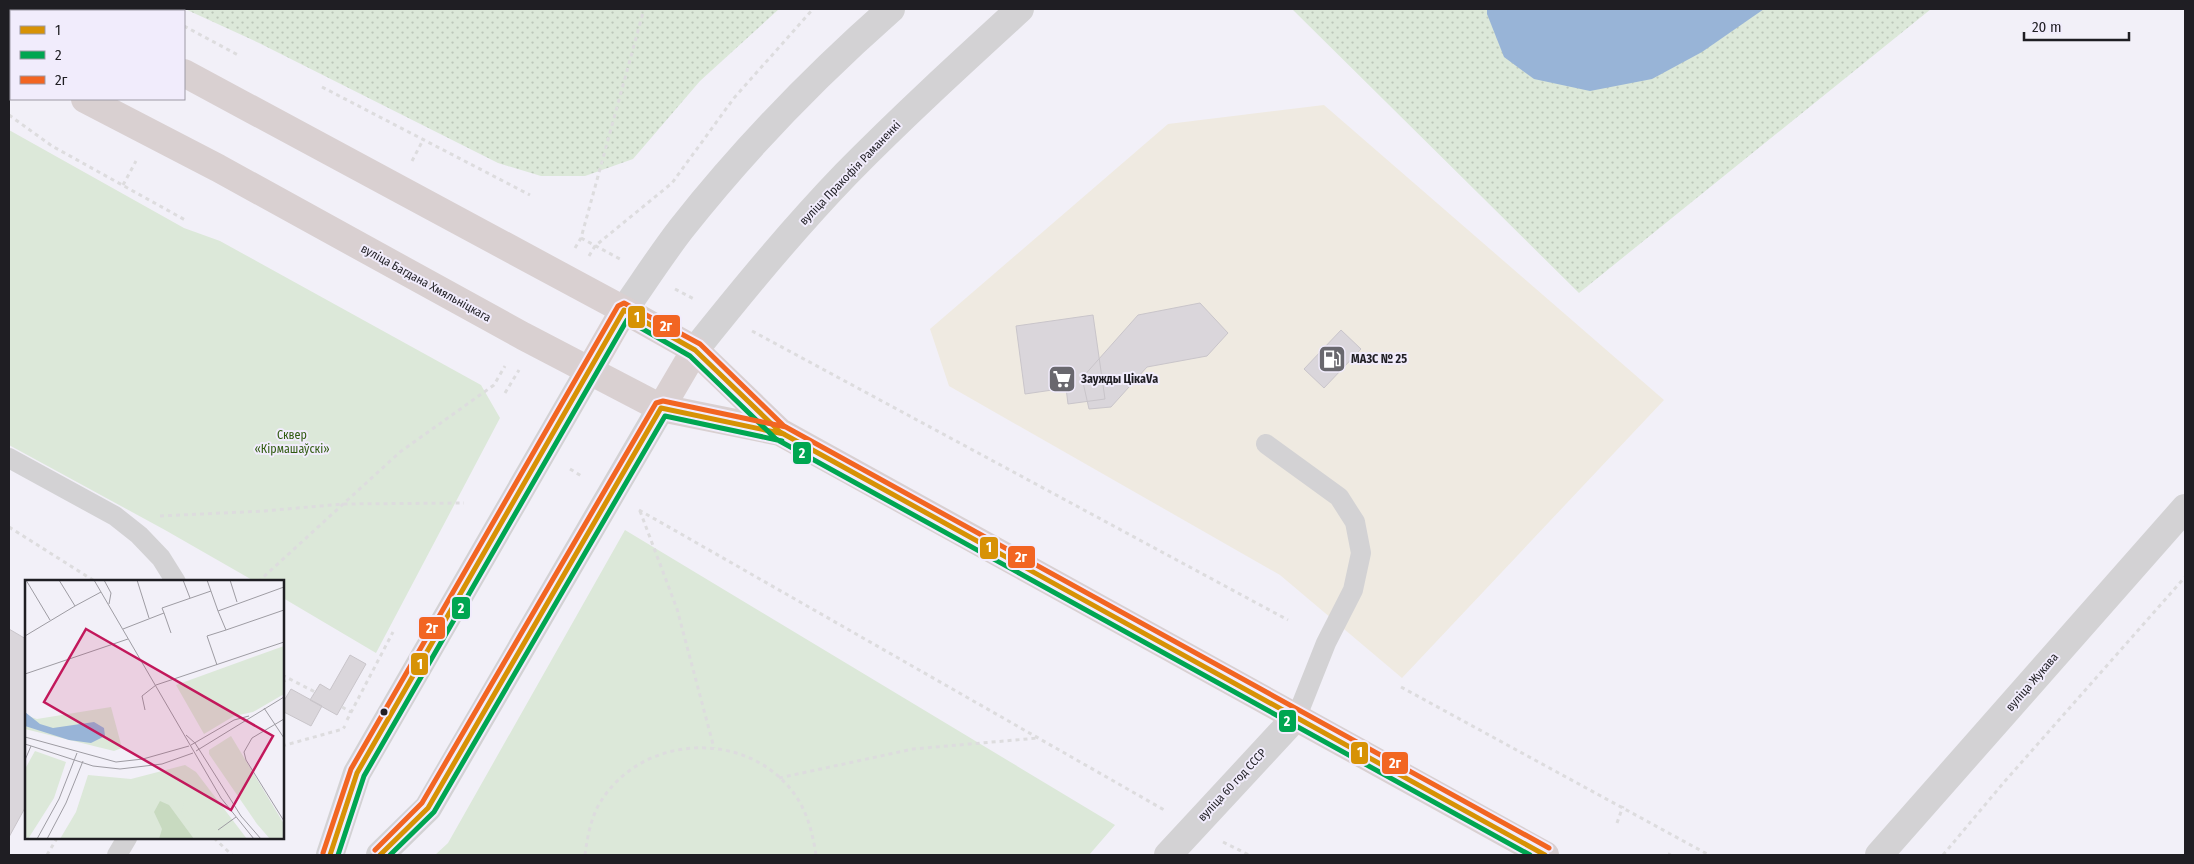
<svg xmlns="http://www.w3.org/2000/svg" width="2194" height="864" viewBox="0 0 2194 864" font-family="'Fira Sans Condensed',sans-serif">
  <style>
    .commercial { fill: #efeae1 }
    .grass { fill: url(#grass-dots) }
    .green { fill: #dce8d9 }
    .water { fill: #98b4d7 }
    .building { fill: #dad6db; stroke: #c9c5ca }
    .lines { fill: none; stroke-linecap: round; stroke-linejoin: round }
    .path { stroke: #dddcde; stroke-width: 3; stroke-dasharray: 4 4; stroke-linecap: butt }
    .service { stroke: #d3d2d4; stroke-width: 20 }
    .tertiary { stroke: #d3d2d4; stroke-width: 28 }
    .secondary { stroke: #d3d2d4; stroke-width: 28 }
    .primary { stroke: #d9d0d1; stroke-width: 28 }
    .bus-1-casing { stroke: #f1ecfc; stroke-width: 9 }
    .bus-2-casing { stroke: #f1ecfc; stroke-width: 9 }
    .bus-3-casing { stroke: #f1ecfc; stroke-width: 9 }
    .bus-1 { stroke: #d79205; stroke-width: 5 }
    .bus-2 { stroke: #00a651; stroke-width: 5 }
    .bus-3 { stroke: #f26522; stroke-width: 5 }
    .bus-dot { fill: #1f1e23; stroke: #f1ecfc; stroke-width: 2 }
    .labels { text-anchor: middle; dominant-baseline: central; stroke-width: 4; stroke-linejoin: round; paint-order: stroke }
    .street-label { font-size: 12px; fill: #1f1e23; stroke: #f1ecfc }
    .poi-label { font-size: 12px; font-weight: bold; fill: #1f1e23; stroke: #f1ecfc; text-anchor: start }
    .park-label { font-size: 12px; fill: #305b10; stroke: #f1ecfc }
    .inset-road { fill: none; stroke: #9e9ca3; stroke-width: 1 }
    .view { fill: #c2185b; fill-opacity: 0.15; stroke: #c2185b; stroke-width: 2.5 }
    .inset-edge { fill: none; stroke: #1f1e23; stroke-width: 2.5 }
    .line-badge { stroke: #f1ecfc; stroke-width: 2 }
    .badge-label { font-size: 14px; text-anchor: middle; font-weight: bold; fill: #fff }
  </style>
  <defs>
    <pattern id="grass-dots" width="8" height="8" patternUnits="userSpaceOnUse" patternTransform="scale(1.25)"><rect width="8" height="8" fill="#dce8d9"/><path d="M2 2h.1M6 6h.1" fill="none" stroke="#bcc7ba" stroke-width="1.8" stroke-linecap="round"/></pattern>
  </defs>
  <rect width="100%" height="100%" fill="#f2f0f8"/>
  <!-- commercial -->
  <path class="commercial" d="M1324 105 1664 400 1402 678 1280 575 949 386 930 329 1168 124Z"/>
  <!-- grass -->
  <path class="grass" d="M185 9H779L700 81 633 159 585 176H541L498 163 259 43Z
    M1292 9H1931L1579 293Z"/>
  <!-- green -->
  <path class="green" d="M9 130 184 228 220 241 481 385 500 418 376 653 283 598 282 582 254 581 165 530 9 445Z
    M625 530 1115 825 1089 855H435L448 843Z"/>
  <!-- water -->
  <path class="water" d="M1487 9H1764L1702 52 1652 79 1590 91 1534 79 1504 57 1487 14Z"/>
  <!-- building -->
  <path class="building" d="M1200 303 1228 333 1207 356 1147 367 1111 407 1089 409 1082 378 1138 315Z
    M1093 315 1105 399 1068 404 1066 388 1025 394 1016 326Z
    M1341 330 1361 349 1324 388 1304 369Z
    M9 629 26 639V806L9 837Z
    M350 655 366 664 337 715 310 700 320 684 330 690Z
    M291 689 322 706 311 726 282 711V704Z"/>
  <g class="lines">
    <!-- path -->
    <path class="path" d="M146 9 152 11
      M184 26 238 55
      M322 87 530 195
      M9 115 52 146 187 221
      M412 161 423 140
      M123 185 136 161
      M581 238 620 259
      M575 248 581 238 644 9
      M589 256 595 246 672 183 734 98 813 9
      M675 289 694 299
      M752 331 1288 620
      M505 393 519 370
      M570 469 583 477
      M639 510 1166 811
      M640 511 677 609 714 748
      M160 516 264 511 343 504 464 503
      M9 527 96 582
      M258 582 400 452 494 385 505 366
      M282 675 315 692
      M282 682 289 679
      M1401 687 1709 855
      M342 707 351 712
      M347 720 393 632
      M282 746 343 729 345 726
      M779 778 913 749 1038 738
      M1617 823 1623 806
      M214 838 232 855
      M1223 842 1249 855
      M47 855 57 838
      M585 855C587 839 590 823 597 808 638 731 754 727 799 801 809 818 813 836 816 855
      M1669 855 1670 853
      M1943 855 2005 781 2185 577"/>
    <!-- service -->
    <path class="service" d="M1266 444 1339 497 1355 522 1361 553 1353 590 1326 643 1297 716
      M9 458 115 516 139 535 161 558 176 582
      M117 855 127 838"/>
    <!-- tertiary -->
    <path class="tertiary" d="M624 310C643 283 661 255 681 229 744 149 815 76 891 9
      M695 350C743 290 792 230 846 174 902 117 961 63 1020 9
      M1168 855 1297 716
      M1879 855 2185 508"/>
    <!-- secondary -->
    <path class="secondary" d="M330 855 357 773 589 371
      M380 855 428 808 661 408"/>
    <!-- primary -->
    <path class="primary" d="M35 9 41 11
      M9 63 11 64
      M184 73 624 310 695 350 780 432 1545 855
      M85 99 218 168 523 336 661 408 780 432
      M589 371 624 310
      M661 408 695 350"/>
    <!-- bus-1 casing -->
    <g class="bus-1-casing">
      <path id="bus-1" d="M330 855 357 773 624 310 695 350 780 432 1545 855
        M380 855 428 808 661 408 784 434"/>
    </g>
    <!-- bus-2 casing -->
    <g class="bus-2-casing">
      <path id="bus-2" d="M338 855 364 776 627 320 690 356 776 439 1530 855
        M390 855 434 812 665 416 782 441"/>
    </g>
    <!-- bus-3 casing -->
    <g class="bus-3-casing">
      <path id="bus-3" d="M375 850 422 803 656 403 663 401 786 427
        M323 853 351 769 618 306 624 303 700 344 784 426 1549 848"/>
    </g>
    <!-- bus-1 -->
    <use href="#bus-1" class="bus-1"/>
    <!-- bus-2 -->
    <use href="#bus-2" class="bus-2"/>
    <!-- bus-3 -->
    <use href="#bus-3" class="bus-3"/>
  </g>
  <!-- icons -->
  <defs>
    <g id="fuel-square" transform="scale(1.4375)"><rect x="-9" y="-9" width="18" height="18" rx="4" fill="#69686e" stroke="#f1ecfc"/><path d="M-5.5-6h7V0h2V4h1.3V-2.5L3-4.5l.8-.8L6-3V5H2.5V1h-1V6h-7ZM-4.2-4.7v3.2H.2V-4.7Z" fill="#fff"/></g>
    <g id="supermarket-square" transform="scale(1.4375)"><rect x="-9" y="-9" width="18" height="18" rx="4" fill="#69686e" stroke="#f1ecfc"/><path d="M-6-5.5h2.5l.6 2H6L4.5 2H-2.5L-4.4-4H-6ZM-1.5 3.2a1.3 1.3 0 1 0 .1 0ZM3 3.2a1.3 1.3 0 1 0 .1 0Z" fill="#fff"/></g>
  </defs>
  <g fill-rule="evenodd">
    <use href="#fuel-square" x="1332" y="359"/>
    <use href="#supermarket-square" x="1062" y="379"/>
  </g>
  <!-- markers -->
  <circle class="bus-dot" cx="384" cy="712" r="4.5"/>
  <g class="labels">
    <!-- street labels -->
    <g class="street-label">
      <text transform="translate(850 173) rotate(-46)">вуліца Пракофія Раманенкі</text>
      <text transform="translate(426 283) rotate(29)">вуліца Багдана Хмяльніцкага</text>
      <text transform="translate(2032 682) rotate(-49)">вуліца Жукава</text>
      <text transform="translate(1232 785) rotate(-47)">вуліца 60 год СССР</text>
    </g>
    <!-- poi labels -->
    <g class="poi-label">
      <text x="1351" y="359">МАЗС № 25</text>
      <text x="1081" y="379">Заужды ЦікаVа</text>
    </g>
    <!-- park labels -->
    <g class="park-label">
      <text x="292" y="435">Сквер<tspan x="292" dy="14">«Кірмашаўскі»</tspan></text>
    </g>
  </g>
  <!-- overview -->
  <g transform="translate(25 580)">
    <rect width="259" height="259" fill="#f2f0f8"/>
    <path d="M86 127 97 168 89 171 0 149V135L12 139ZM10 171 41 182 29 218 3 259 0 255V189ZM160 185 171 192 222 259H35L51 232 63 195 106 199Z" fill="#dce8d9"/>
    <path d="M135 221 144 225 169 259H134L137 249 129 232Z" fill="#c8dac0"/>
    <path d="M259 66V114L228 132 209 136 179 154 151 105ZM206 156 259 244V259H245L232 244 184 174V170ZM159 223 166 225 184 248 185 256 181 259 170 252 156 232Z" fill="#dce8d9"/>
    <path d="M0 132 15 144 28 148 69 142 79 148 80 156 66 163 44 160 0 146Z" fill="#98b4d7"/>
    <path class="inset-road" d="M1 0 25 40M34 0 50 26 76 12M69 0 196 218 229 259M79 0 86 13 84 24M112 0 124 38M158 0 165 18M182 0 193 31 259 7M205 0 212 22M193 31 201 50 259 30M139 33 146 53M98 49 139 33 137 28 186 11M0 56 50 26M192 85 182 56 201 50M0 94 103 59M239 128 259 158M120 130 117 116 131 105 259 62M259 139 227 158 219 172 221 180 259 241M161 155 170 163 216 236 236 259M0 157 91 182 118 179 164 166M0 164 68 186 95 189 137 184 168 173M166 165 209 140 224 136M171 171 259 117M0 180 6 166M193 250 211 237M12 259 34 219 52 173M22 259 41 223 58 181"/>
    <path class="view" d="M61 49 248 156 206 230 19 122Z"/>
    <rect width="259" height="259" class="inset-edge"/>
  </g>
  <g class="line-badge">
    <rect x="627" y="305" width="19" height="24" rx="5" fill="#d79205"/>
    <rect x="652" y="314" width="29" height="24" rx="5" fill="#f26522"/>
    <rect x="792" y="441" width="20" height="24" rx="5" fill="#00a651"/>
    <rect x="979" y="536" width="20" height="24" rx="5" fill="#d79205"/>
    <rect x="1007" y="545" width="29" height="24" rx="5" fill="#f26522"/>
    <rect x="451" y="596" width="20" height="24" rx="5" fill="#00a651"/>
    <rect x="418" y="616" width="28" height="24" rx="5" fill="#f26522"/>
    <rect x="410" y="652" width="19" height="24" rx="5" fill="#d79205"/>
    <rect x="1278" y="709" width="19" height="24" rx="5" fill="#00a651"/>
    <rect x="1350" y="741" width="19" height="24" rx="5" fill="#d79205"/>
    <rect x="1381" y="751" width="28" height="24" rx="5" fill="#f26522"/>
  </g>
  <g class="badge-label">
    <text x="637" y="322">1</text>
    <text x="666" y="331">2г</text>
    <text x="802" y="458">2</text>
    <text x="989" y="552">1</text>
    <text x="1021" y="562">2г</text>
    <text x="461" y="613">2</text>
    <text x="432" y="633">2г</text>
    <text x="420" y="669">1</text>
    <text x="1287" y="726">2</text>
    <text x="1360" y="757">1</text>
    <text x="1395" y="768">2г</text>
  </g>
  <!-- border -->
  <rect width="2194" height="864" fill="none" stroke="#1f1e23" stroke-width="20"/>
  <!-- legend -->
  <rect x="10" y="10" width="175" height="90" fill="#f1ecfc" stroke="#9d9aa5"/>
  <rect x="20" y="26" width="25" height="8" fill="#d79205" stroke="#9d9aa5"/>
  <text x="55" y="35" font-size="15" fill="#1f1e23">1</text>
  <rect x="20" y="51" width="25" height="8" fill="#00a651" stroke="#9d9aa5"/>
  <text x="55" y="60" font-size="15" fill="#1f1e23">2</text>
  <rect x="20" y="76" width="25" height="8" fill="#f26522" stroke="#9d9aa5"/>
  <text x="55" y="85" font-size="15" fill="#1f1e23">2г</text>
  <!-- scale -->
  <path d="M2024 32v8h105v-8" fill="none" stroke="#1f1e23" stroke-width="2.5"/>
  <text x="2032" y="32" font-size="15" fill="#1f1e23" stroke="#f1ecfc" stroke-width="4" paint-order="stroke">20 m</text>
</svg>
